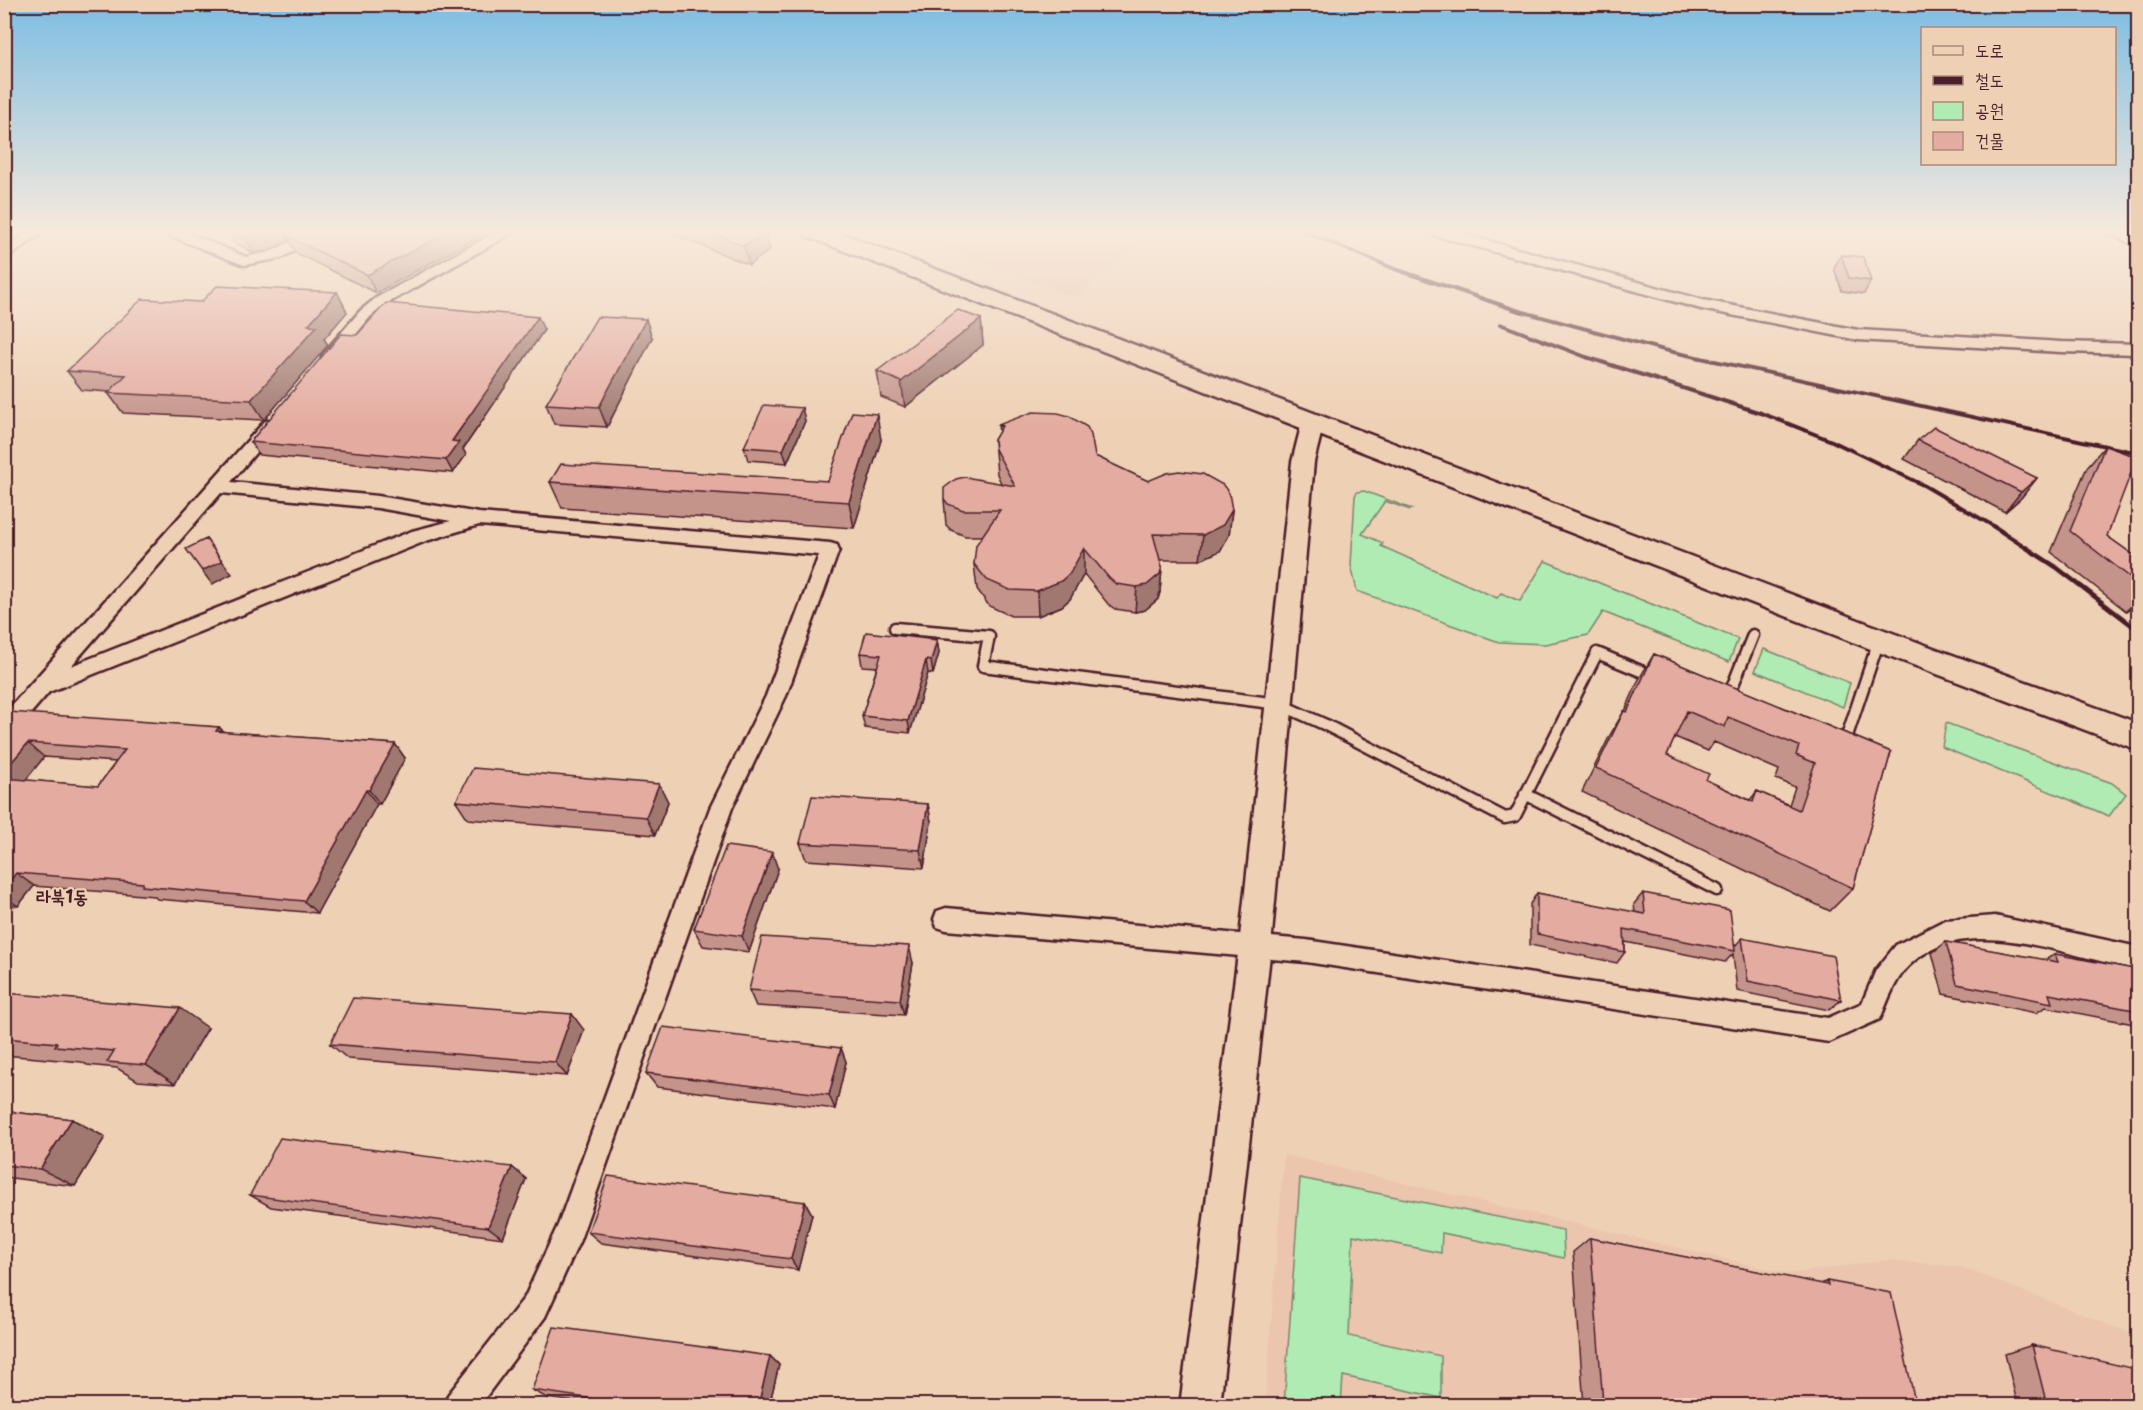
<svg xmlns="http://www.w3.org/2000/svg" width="2143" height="1410" viewBox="0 0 2143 1410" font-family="'Shantell Sans','Poor Story',sans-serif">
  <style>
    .built { fill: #ebc5ae }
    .green { fill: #afebb2; stroke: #7c856e; stroke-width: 1.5 }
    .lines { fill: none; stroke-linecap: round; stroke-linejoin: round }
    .service-casing { stroke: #4a1f2b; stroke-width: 15 }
    .minor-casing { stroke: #4a1f2b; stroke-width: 5 }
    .tertiary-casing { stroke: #4a1f2b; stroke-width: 5 }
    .trunk-casing { stroke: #4a1f2b; stroke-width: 5 }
    .service { stroke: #eed0b4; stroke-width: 10 }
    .minor { fill: #eed0b4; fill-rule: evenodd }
    .tertiary { fill: #eed0b4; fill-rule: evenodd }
    .trunk { fill: #eed0b4; fill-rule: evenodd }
    .rail-far1 { stroke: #4a1f2b; stroke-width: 4 }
    .rail { stroke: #4a1f2b; stroke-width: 4.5 }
    .wall { fill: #c4938a; stroke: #4a1f2b; stroke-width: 1.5; fill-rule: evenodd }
    .shaded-wall { fill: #a07870; stroke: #4a1f2b; stroke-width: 1.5 }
    .building { fill: #e4aba0; stroke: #4a1f2b; stroke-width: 1.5; fill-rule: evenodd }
    .labels { text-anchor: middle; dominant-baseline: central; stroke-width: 4.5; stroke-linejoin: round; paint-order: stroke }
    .quarter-label { font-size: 18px; font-weight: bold; fill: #4a1f2b; stroke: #eed0b4 }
  </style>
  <rect width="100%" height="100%" fill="#eed0b4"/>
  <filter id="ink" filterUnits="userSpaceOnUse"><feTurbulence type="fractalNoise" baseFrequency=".0167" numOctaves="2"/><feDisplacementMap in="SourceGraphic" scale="12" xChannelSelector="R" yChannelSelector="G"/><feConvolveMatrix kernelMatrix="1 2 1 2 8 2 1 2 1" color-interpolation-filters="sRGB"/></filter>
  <g filter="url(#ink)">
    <!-- built -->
    <path class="built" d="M895 231H1155L1076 298Z
      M1284 1155 1789 1274 1888 1260 1961 1267 2138 1336V1405L1265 1406Z"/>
    <!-- green -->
    <path class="green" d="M1364 491 1412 509 1410 510 1385 501 1362 534 1383 543 1381 546 1497 598 1501 593 1520 601 1545 561 1738 639 1729 662 1603 612 1588 635 1545 644 1499 642 1357 591 1351 565 1355 496 1357 492Z
      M1764 649 1850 683 1843 707 1755 671Z
      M1946 723 2112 783 2126 794 2109 816 1942 747Z
      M1300 1178 1563 1230 1564 1258 1442 1233 1441 1253 1353 1235 1349 1336 1441 1356V1398L1343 1376 1341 1405H1284Z"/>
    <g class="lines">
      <!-- service casing -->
      <g class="service-casing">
        <path id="service" d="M895 628 989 636 983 666 1279 704 1326 725 1505 818 1515 816 1597 653 1655 677
          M1727 700 1753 635
          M1844 745 1879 640
          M1525 794 1717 890"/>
      </g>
      <!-- minor casing -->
      <g class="minor-casing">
        <path id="minor" d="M29 231H45L4 260V249Z
          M163 231H183L246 257 270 252 314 231H332L281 258 244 265 165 234Z
          M498 231H516L386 304 370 317 336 359H324L322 356 324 353 360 311 376 298Z
          M1428 231H1452L1703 300 1858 330 2061 342 2138 344V354L2061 352 1858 340 1701 309 1430 234Z
          M2105 231H2124L2138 238V247Z
          M271 420 277 421 279 425 231 482 378 496 479 513 830 543 837 545 839 550 786 696 732 808 580 1240 545 1317 479 1406H444L448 1395 525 1297 558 1225 710 808 766 696 819 555 479 525 426 541 49 692 12 735 4 737V714L265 421ZM221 493 378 508 451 521 412 531 71 666Z
          M946 908 1306 940 1828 1018 1862 1003 1876 970 1896 945 1945 920 1995 916 2138 947V969C2072 959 1973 912 1914 961 1896 975 1889 999 1880 1019L1829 1042 1306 962 946 930 937 927 934 919 937 911Z"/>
      </g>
      <!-- tertiary casing -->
      <g class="tertiary-casing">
        <path id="tertiary" d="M1313 415 1321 417 1324 422 1314 462 1271 946 1220 1406H1180L1239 946 1292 462 1302 422 1305 417Z"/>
      </g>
      <!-- trunk casing -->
      <g class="trunk-casing">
        <path id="trunk" d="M803 231H835L1890 632 2138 723V750L1868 648 806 236Z"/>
      </g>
      <!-- service -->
      <use href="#service" class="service"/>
      <!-- minor -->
      <use href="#minor" class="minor"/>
      <!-- tertiary -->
      <use href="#tertiary" class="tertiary"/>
      <!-- trunk -->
      <use href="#trunk" class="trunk"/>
      <!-- rail-far1 -->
      <path class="rail-far1" d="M1303 231 1395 269 1516 310 1664 350 2138 453
        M1500 324 1586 357 1761 413 1832 441 1925 486 1995 527"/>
      <!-- rail -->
      <path class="rail" d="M1993 526 2056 567 2138 630"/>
    </g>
    <!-- wall -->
    <path class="wall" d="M227 231H489L376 293 296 253 289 240 269 250 254 253 235 243Z
      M666 231H763L770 250 749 265Z
      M1841 255 1871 281 1864 294 1842 291 1834 268Z
      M337 292 347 312 324 339 328 345 264 420 123 413 108 393 109 392 82 390 67 371 201 302Z
      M981 319 983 345 905 407 881 397 877 371Z
      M544 330 463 449 466 455 453 473 259 455 250 442 357 335Z
      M652 338 607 427 554 424 546 404Z
      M802 408 805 421 787 463 748 460 744 447Z
      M998 425 1095 456 1148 481 1232 510 1229 535 1220 551 1200 560H1160L1162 567 1160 592 1158 599 1145 610 1135 612 1115 609 1108 604 1084 574 1070 599 1062 606 1038 616H1011L989 606 977 589 974 564 982 536H965L951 530 946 525 944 499 1001 483 997 474 994 440 999 432Z
      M881 440 854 528 562 508 550 482 828 481Z
      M1918 440 2037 478 2021 498 2005 512 1904 459Z
      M2105 446 2107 536 2139 559V607L2126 611 2051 552 2087 467Z
      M937 640 939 653 933 674 928 673 910 733 865 728 862 716 877 667 862 666 860 653Z
      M1654 654 1891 752 1853 888 1830 911 1582 792 1610 735 1624 711H1625L1639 679ZM1675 737 1708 751 1714 742 1779 770 1776 779 1795 787 1789 805 1757 791 1750 800 1706 780 1667 755Z
      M4 717 219 727 224 732 395 744 405 758 380 804H377L317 913 157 899 154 896 34 886 18 906 4 905ZM44 757 116 762 98 786 25 780Z
      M659 784 668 802 655 835 468 819 456 801Z
      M928 804 931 822 924 868 806 860 800 843Z
      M778 869 749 952 703 946 694 929Z
      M1537 893 1635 913 1634 904 1643 893 1735 946 1742 938 1841 1000 1829 1010 1737 991 1733 954 1725 962 1625 942V952L1617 963 1530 945V904Z
      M1946 942 2045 960 2055 954 2139 970V1025L2046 1007 2036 1013 1943 994 1932 953Z
      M913 963 904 1015 756 1006 749 990Z
      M4 993 208 1028 175 1084 138 1081 117 1068 87 1065 82 1062 4 1055Z
      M584 1030 567 1076 348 1059 330 1044Z
      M841 1048 846 1062 835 1109 657 1087 646 1073Z
      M4 1111 72 1119 105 1137 75 1186 4 1177Z
      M512 1167 526 1179 503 1238 271 1207 250 1195Z
      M805 1202 812 1214 798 1270 601 1243 588 1232Z
      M1590 1238 1821 1284 1827 1281 1916 1406H1584L1573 1252Z
      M2032 1345 2139 1406H2018L2005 1354Z
      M770 1356 779 1365 769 1406H603L547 1398 532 1390Z"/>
    <!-- shaded-wall -->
    <path class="shaded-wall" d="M263 231H308L286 236 289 240 269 250 254 253 244 236Z
      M450 231H489L376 293 367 275Z
      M766 232 770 250 749 265 744 246Z
      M337 292 347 312 324 339 328 345 264 420 251 400 308 325Z
      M538 317 544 330 463 449 466 455 453 473 446 460 452 441Z
      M646 319 652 338 607 427 599 407Z
      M981 319 983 345 905 407 901 382Z
      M802 408 805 421 787 463 783 450Z
      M877 414 881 440 854 528 849 502Z
      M2037 478 2021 498 2005 512 2021 492Z
      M1232 510 1229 535 1220 551 1200 560 1203 535Z
      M206 539 232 574 212 584 202 571Z
      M1084 548V574L1070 599 1062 606 1038 616 1037 591Z
      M1162 567 1160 592 1158 599 1145 610 1135 612 1137 587Z
      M2139 599V607L2126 611Z
      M937 640 939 653 933 674 931 661Z
      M926 660 928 673 910 733 908 721Z
      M219 727 232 741 216 731Z
      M28 743 44 757 16 792 4 783V771Z
      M395 744 405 758 380 804 369 790Z
      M659 784 668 802 655 835 646 817Z
      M366 790 377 804 317 913 304 901Z
      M928 804 931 822 924 868 920 850Z
      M772 852 778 869 749 952 742 936Z
      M16 873 34 886 18 906 4 896V888Z
      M909 946 913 963 904 1015 900 1000Z
      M180 1008 208 1028 175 1084 146 1065Z
      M572 1014 584 1030 567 1076 555 1062Z
      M841 1048 846 1062 835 1109 829 1095Z
      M72 1119 105 1137 75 1186 40 1169Z
      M512 1167 526 1179 503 1238 488 1227Z
      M805 1202 812 1214 798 1270 791 1259Z
      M770 1356 779 1365 769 1406H758Z"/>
    <!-- building -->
    <path class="building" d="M235 231H263L244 236Z
      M295 231H450L367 275 286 236Z
      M707 231H763L766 232 744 246Z
      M1841 255 1863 257 1871 281 1849 278Z
      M217 286 337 292 308 325 317 326 251 400 108 393 126 375 67 371 142 299 201 302Z
      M386 303 538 317 452 441 459 442 446 460 250 442 341 334 357 335Z
      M958 310 981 319 901 382 877 371Z
      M597 317 646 319 599 407 546 404Z
      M764 405 802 408 783 450 744 447Z
      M852 412 877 414 849 502 550 482 561 464 828 481Z
      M1033 412 1058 413 1069 416 1087 427 1091 435 1095 456 1148 481 1167 473 1179 471 1203 474 1223 485 1229 493 1232 510 1223 525 1203 535 1153 534 1162 567 1160 574 1147 585 1137 587 1116 584 1109 578 1084 548 1070 573 1061 581 1037 591 1010 590 987 580 974 564 976 545 1000 510H963L948 504 944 499V488L956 479 965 477 1015 486 995 449 994 440 1002 426 998 425Z
      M1934 427 2037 478 2021 492 1918 440Z
      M2105 446 2137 457 2107 536 2139 559V584L2070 531Z
      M206 539 222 561 202 571 186 549Z
      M866 632 937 640 931 661 926 660 908 721 862 716 881 655 860 653Z
      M1654 654 1891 752 1853 888 1596 768 1624 711 1627 712ZM1687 711 1725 727 1728 717 1799 746 1796 755 1815 763 1799 810 1757 791 1753 802 1706 780 1709 774 1667 755Z
      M9 712 219 727 216 731 395 744 369 790H366L304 901 142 886 143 883 16 873 4 888V778L98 786 125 750 28 743 4 771V717Z
      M473 768 659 784 646 817 456 801Z
      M812 796 928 804 920 850 800 843Z
      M726 846 772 852 742 936 694 929Z
      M1537 893 1645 914 1643 893 1730 910 1735 951 1624 929 1625 952 1537 934Z
      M762 937 909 946 900 1000 749 990Z
      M1742 938 1833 956 1841 1000 1748 981Z
      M1946 942 2058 962 2055 954 2139 970V1011L2049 994 2052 1003 1957 984Z
      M4 993 180 1008 146 1065 107 1062 114 1051 55 1046 57 1043 4 1038Z
      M353 998 572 1014 555 1062 330 1044Z
      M663 1027 841 1048 829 1095 646 1073Z
      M4 1111 72 1119 40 1169 4 1165Z
      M280 1138 512 1167 488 1227 250 1195Z
      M608 1176 805 1202 791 1259 588 1232Z
      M1590 1238 1828 1285 1827 1281 1891 1293 1916 1406H1617L1603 1403Z
      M554 1327 770 1356 758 1406H642L532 1390Z
      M2032 1345 2139 1370V1406H2047Z"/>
  </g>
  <!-- sky -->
  <linearGradient id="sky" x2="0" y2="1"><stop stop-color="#7dbde2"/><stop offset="0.54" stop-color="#f7eadd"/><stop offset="1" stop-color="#f7eadd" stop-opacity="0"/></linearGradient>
  <rect width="2143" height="429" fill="url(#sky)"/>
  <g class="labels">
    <!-- quarter labels -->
    <g class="quarter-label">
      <text x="62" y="897">라북1동</text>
    </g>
  </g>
  <!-- margin -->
  <rect width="2143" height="1410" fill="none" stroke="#eed0b4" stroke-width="24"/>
  <rect x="12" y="12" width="2119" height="1386" fill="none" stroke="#4a1f2b" stroke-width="2" filter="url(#ink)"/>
  <!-- legend -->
  <rect x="1921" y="27" width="195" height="138" fill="#eed0b4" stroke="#ac897d" stroke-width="1.5"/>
  <rect x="1933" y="46" width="30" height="9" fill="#eed0b4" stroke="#ac897d" stroke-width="1.5"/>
  <text x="1975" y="57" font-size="18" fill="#4a1f2b">도로</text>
  <rect x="1933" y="76" width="30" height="9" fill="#4a1f2b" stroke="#ac897d" stroke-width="1.5"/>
  <text x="1975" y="87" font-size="18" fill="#4a1f2b">철도</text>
  <rect x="1933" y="102" width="30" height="18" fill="#afebb2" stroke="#ac897d" stroke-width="1.5"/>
  <text x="1975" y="117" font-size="18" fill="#4a1f2b">공원</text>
  <rect x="1933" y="132" width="30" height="18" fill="#e4aba0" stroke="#ac897d" stroke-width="1.5"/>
  <text x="1975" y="147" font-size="18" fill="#4a1f2b">건물</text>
</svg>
